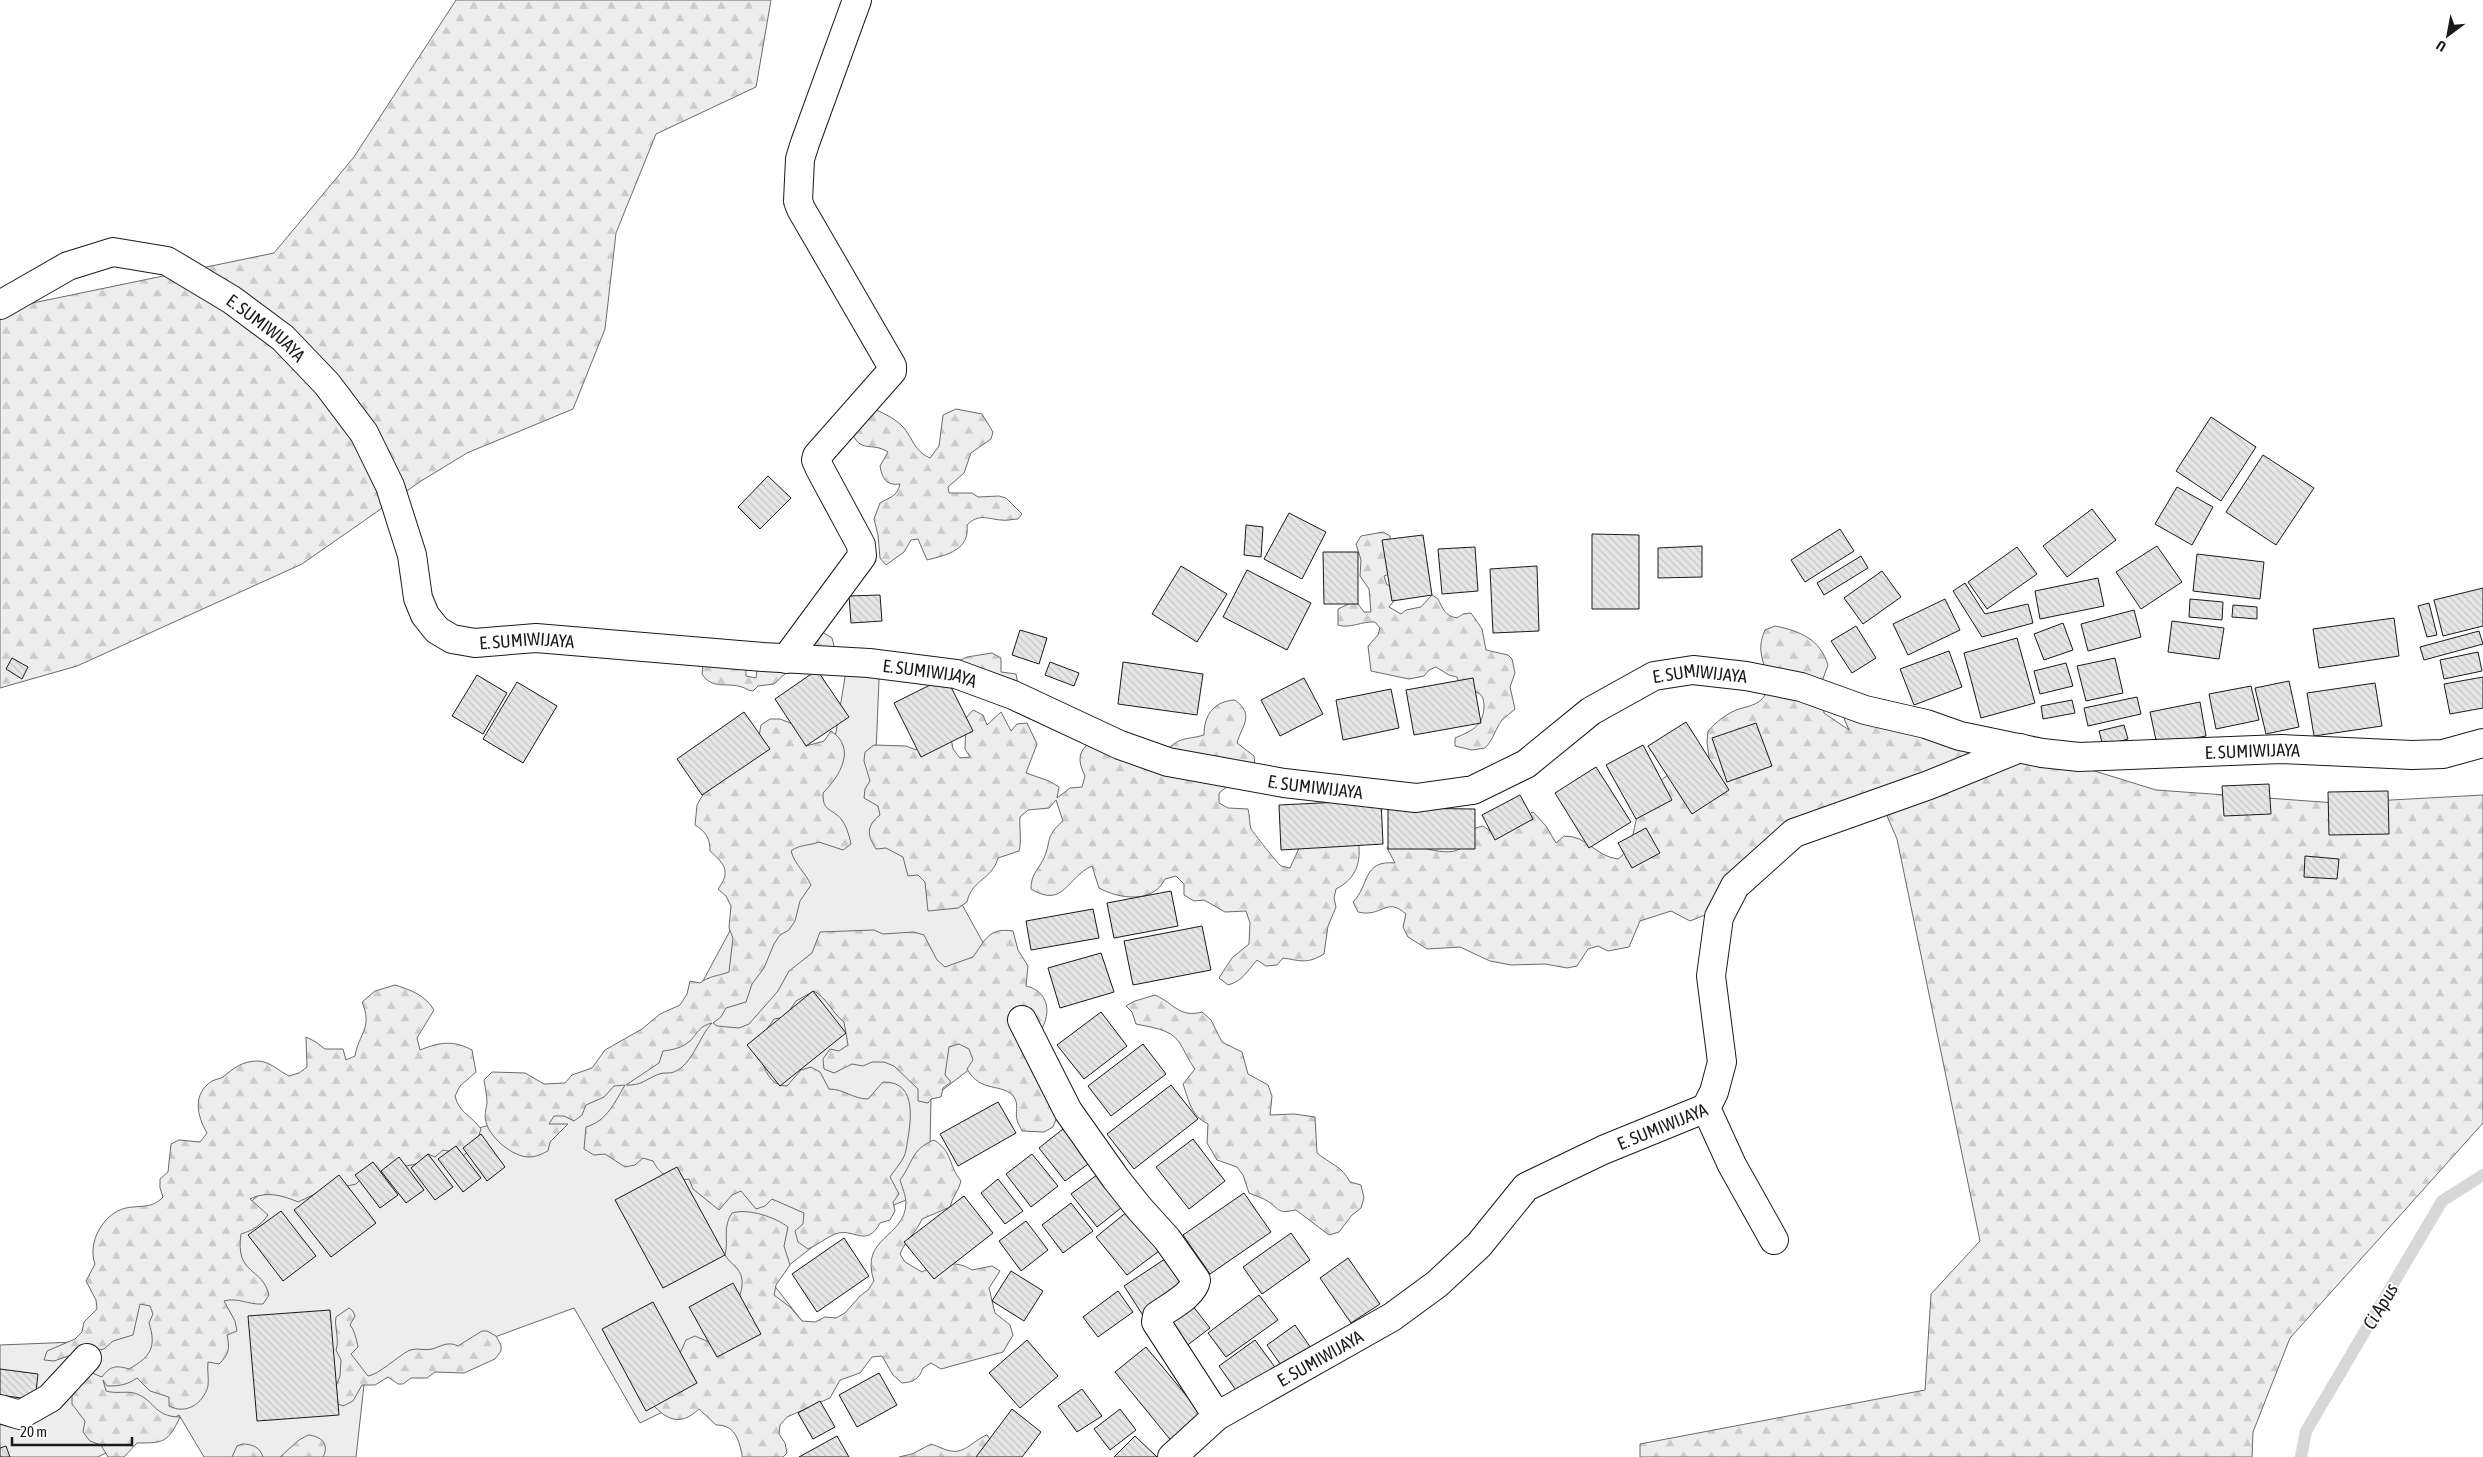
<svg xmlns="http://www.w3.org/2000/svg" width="2483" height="1457" viewBox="0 0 2483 1457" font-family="'Asap Condensed',sans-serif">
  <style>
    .green { fill: #ededed; stroke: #6a6a6a }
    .forest { fill: url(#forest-firs); stroke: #6a6a6a; fill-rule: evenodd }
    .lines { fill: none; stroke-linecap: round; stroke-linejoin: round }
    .stream { stroke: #d7d7d7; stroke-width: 12 }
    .building { fill: url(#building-back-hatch); stroke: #1a1a1a }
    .minor-casing { stroke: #1a1a1a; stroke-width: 30 }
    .minor { stroke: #fff; stroke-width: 28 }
    .labels { text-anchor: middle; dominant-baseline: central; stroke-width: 4; stroke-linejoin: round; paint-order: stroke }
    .street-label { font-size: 18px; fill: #1a1a1a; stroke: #fff }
    .water-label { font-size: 19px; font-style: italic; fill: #1a1a1a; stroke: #fff }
  </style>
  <defs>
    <pattern id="forest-firs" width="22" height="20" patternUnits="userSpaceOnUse" patternTransform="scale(1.25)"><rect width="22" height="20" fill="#ededed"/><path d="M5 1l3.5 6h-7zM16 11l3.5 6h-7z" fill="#cbcbcb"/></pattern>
    <pattern id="building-back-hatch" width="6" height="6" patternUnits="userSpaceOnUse" patternTransform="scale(1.25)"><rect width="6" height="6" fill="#e6e6e6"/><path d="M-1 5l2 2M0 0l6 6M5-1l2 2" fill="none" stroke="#c5c5c5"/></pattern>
  </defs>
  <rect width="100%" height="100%" fill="#fff"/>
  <!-- green -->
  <path class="green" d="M849 653 880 655 874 802 954 890 1028 1024 931 1099 929 1191 838 1227 770 1280 802 1321 714 1387 640 1423 574 1308 364 1385 356 1457H204L179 1415 98 1457H0V1345L75 1342 269 1187 543 1110 683 1018 808 786 834 744Z"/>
  <!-- forest -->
  <path class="forest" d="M456 0H771L756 87 656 134 616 233 605 329 573 409 467 453 421 481 302 564 77 666 0 688V297L28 304 274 253 354 157Z
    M874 409C885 414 896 419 904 428 913 439 915 452 930 458L939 446 943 415 956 409 982 414 993 432 991 439 971 453 964 473 948 487 949 493H972L978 497 999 496 1006 498 1022 514 1018 519C1013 519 1007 521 1001 520 987 519 979 513 967 525 970 550 947 555 927 560L918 539 911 540 904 552 886 565 880 558 878 535 874 519 880 503C890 497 897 497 900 484 886 486 882 478 880 466L888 452C871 441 860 455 851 430Z
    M1383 532 1390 536 1392 573 1384 576 1387 585 1394 586 1397 597 1389 607 1401 614 1406 610 1421 607 1432 595 1438 599C1443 609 1445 616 1457 618L1463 614 1471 613 1482 629 1486 650 1508 655 1512 659 1515 673 1510 687 1515 709C1511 713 1506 716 1502 720 1495 729 1494 739 1485 748L1472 750 1455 746V738C1471 731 1483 727 1484 707 1484 701 1483 695 1478 693 1473 689 1466 688 1460 685L1457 677 1449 675 1436 667 1429 670 1424 676 1409 679 1371 671 1368 646 1378 635 1380 628 1375 622C1361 621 1351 629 1338 625V609L1351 603 1358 604 1364 612H1371L1369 589 1360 576 1361 560 1356 544 1361 536Z
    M1775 626C1800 631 1820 639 1828 665L1821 684 1824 713 1849 730 1832 690 2156 790 2336 803 2483 795V1123L2290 1338 2253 1432 2252 1457H1640V1444L1925 1390 1931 1294 1980 1241 1897 839 1880 800 1813 824 1710 913 1690 921 1671 911 1640 921 1629 947 1608 951 1598 946 1588 949 1577 966 1567 968 1545 964 1511 965 1490 961 1460 947 1427 949 1408 937 1403 927 1406 914C1386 896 1382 918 1358 912L1353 902C1370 885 1362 860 1395 863L1387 848 1393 839C1409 843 1450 860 1462 847 1466 842 1469 834 1472 829L1483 826 1490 831 1533 812 1546 826 1556 843 1564 836C1589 836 1594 856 1618 859 1635 847 1632 829 1639 811 1644 797 1656 783 1668 775 1678 768 1698 767 1710 765L1707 742 1708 731C1716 722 1725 715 1736 710 1745 707 1754 706 1761 700 1775 687 1763 668 1761 652 1760 644 1762 637 1765 630Z
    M822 632 832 638 836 653 787 672 774 684 758 686 753 691C748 691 746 688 742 687 727 682 712 690 702 674L703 665 746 669V676L756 678 757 670Z
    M992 653 1001 658V672L1016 674 1018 684 952 664 967 657Z
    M1235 700C1255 715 1242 725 1237 743L1254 756 1255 765 1219 793V803L1228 808 1248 809C1250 816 1249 823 1251 829 1253 832 1277 863 1281 866L1290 868 1300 846 1358 840C1362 862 1356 879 1336 889L1334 898 1336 907 1328 926 1324 954C1307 964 1302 961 1283 958L1277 965 1266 966 1257 960C1247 971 1243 981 1228 985L1219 978 1232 958 1249 944 1250 923 1246 911 1225 912 1204 900 1194 901 1184 895V884L1176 876 1165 879C1153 904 1119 899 1099 888L1092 866C1067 877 1064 909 1031 889 1031 875 1037 871 1043 860 1052 842 1044 837 1063 821L1056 800 1049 808 1028 810 1020 817C1019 829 1022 839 1019 851L998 858C992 880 972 879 967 902L958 908 928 911 925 882 918 875 908 876 903 857 886 848 876 849C867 835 866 826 880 815L878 806 864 798 865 789 870 781 864 761 865 752 874 745 906 746 916 750 923 743 951 738 953 749 960 758 970 757 965 749 966 718 973 710 983 715 987 725 1001 712 1011 731 1017 724 1027 723 1037 744 1026 773 1049 781 1059 787 1057 798 1070 788 1082 787 1085 776C1074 754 1082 747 1101 735L1166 751C1180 736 1187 740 1204 735 1204 715 1214 701 1235 700Z
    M770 719H780L798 726 806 746 824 741 831 731C857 748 840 776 823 793 823 808 826 807 837 815 845 821 849 834 851 844L843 850 819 842C809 846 800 844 791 851 795 865 805 872 811 885L800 901 795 921 789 930 780 935 774 944 764 968 752 984 746 1002 726 1008 721 1017 713 1023 717 1026 739 1028 749 1024 778 991 789 971 812 953 820 932 874 930 883 934 914 932 924 935 937 960 945 967 973 957C985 941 988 927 1013 931L1018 950 1028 966 1026 986C1048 991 1052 1012 1041 1030L1057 1117 1053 1127 1044 1132 1022 1131C1021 1128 1018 1124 1017 1120 1015 1113 1019 1104 1014 1097 1002 1082 981 1094 967 1069L973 1060 969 1049 959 1044 949 1047 945 1075 951 1082 943 1088 941 1097 931 1099 928 1103 918 1101V1089L894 1066 884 1062H872L863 1066 852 1064 834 1073 824 1069 823 1059 830 1049 839 1051 848 1045 844 1022C832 1013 828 999 814 991L796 1001 785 1017 774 1019C771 1024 765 1030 764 1036 758 1054 764 1086 787 1086L801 1070 811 1067 820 1072 829 1089C844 1089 853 1099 868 1099L883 1082C920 1081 910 1126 906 1150 905 1159 895 1169 890 1177L899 1194 893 1202 895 1211 890 1220 880 1223C866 1249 854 1227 835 1234 825 1238 818 1245 808 1249L798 1242 795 1231 803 1224 804 1213 772 1199 765 1206 756 1209 741 1191 732 1195 719 1210 693 1189 689 1179C672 1182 661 1176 653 1161L643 1158 635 1165 625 1167 605 1154 594 1155 584 1149 586 1127C607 1121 615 1102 625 1085L614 1086 604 1097 586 1105 582 1115 574 1121 564 1116H554L549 1124H568L550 1142 548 1151C542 1154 536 1157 529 1157 513 1157 490 1138 486 1122 484 1115 486 1110 487 1103 487 1096 485 1087 484 1080L492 1072 525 1073 544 1084 565 1083 572 1075 592 1068 605 1050 642 1029 660 1014 680 1005 687 994 690 981 700 983C709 976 718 976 729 972L733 938 729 928 731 906 726 896 718 889C731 872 725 864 710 851 710 838 706 832 695 825L697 805 709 784 759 736 761 725ZM712 1023C699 1037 692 1065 674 1072 670 1074 664 1072 659 1074 646 1079 641 1086 626 1085L659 1063 663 1051C672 1050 682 1048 690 1041 698 1033 699 1026 712 1023Z
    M395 985C411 990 425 995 434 1010L417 1038 420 1050C440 1042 453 1040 472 1050L476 1072 460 1086 455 1096C459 1113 472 1116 481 1129L476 1144 460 1159 453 1152 443 1150 435 1157 428 1154 421 1163 401 1167 395 1177 371 1169 356 1184 317 1193 298 1202C282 1195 266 1191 250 1199L268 1215C261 1225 254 1230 241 1234 235 1276 262 1266 269 1295L263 1304C248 1305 238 1297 224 1301L235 1321 237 1331 227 1335C230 1348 229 1355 219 1364L208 1362C207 1370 209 1379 208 1386 203 1404 186 1415 169 1406V1397L150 1391 137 1378C127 1385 119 1386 107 1386L103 1380 106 1391C116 1394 125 1391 134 1393 155 1399 153 1417 180 1417 168 1443 163 1443 137 1443L124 1457H108L101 1445 90 1441 83 1432 85 1421 72 1404V1393L82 1374 92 1373 102 1377C110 1366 116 1365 129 1369 150 1357 157 1348 149 1323L153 1314 150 1306 140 1304 133 1335 113 1341 104 1349 74 1354 54 1361 44 1360 47 1351 75 1339 82 1332 84 1322 97 1309 96 1300 86 1281 95 1264C87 1243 103 1213 126 1208 141 1205 152 1209 163 1197L160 1188V1179L168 1172 171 1144 179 1140 200 1142 207 1133C197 1116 192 1094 212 1081 216 1079 220 1079 223 1077 234 1068 242 1061 258 1061 269 1061 279 1071 289 1076L299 1073 307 1067 306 1037 316 1042 325 1049H343L346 1060 355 1056C359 1033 373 1028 362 1002L375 991Z
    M1155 995C1175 1004 1179 1018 1202 1012L1211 1020 1222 1042 1242 1052 1248 1074 1268 1085 1272 1096 1270 1115 1294 1114 1315 1117 1317 1153C1330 1164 1342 1166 1350 1182L1361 1185 1364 1198 1361 1208 1352 1215 1339 1232 1329 1235 1296 1210C1278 1213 1282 1212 1269 1202 1264 1198 1255 1196 1249 1193L1243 1175 1237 1167 1217 1160 1207 1143 1208 1124C1191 1116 1189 1101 1183 1084L1195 1069C1188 1060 1185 1051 1179 1042 1171 1029 1149 1027 1136 1024L1132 1012 1126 1006 1135 1001Z
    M934 1140C953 1152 948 1165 961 1181 959 1191 952 1197 950 1207L922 1219C916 1233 905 1241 900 1254L905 1262 922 1272C937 1263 957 1260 972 1270L992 1266 1000 1271 989 1288 995 1313 1010 1325 1013 1335 1003 1352 941 1369 931 1363 923 1368C919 1379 914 1382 902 1383L893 1375 882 1356 872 1357 860 1373 840 1380 830 1398 787 1417 780 1425 779 1434 785 1443 787 1453 783 1457H742V1454C738 1437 734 1425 716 1425L699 1409C681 1426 668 1421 652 1404L673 1358 681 1351 686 1340 695 1336 713 1344C723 1327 750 1292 740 1273 738 1268 730 1263 725 1255 729 1239 722 1228 732 1213 748 1208 775 1217 788 1227L784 1246 790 1265 776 1285 774 1295 790 1307 802 1321 815 1322 825 1317 836 1318 845 1313 860 1296 868 1290 874 1281C859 1237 905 1238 906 1203 906 1196 902 1187 900 1180 913 1163 911 1149 934 1140Z
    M349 1308 353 1311 355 1316 350 1325C354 1329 357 1341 358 1347L351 1354 368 1376C378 1375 397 1357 408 1351 416 1347 424 1351 432 1349 442 1346 448 1341 458 1346L482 1331H487L496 1336 501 1345V1351L495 1359 464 1373 435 1372 427 1378H411L403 1384H398L388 1377 375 1385H362L353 1401 343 1406 338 1404 336 1386 340 1376 341 1360 336 1350C340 1339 334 1328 336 1317Z
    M308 1435C321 1436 330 1444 323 1457H280L299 1440Z
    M987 1435 993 1443 984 1457H899L912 1454 931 1444C938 1446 944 1450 951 1451 965 1454 975 1439 987 1435Z
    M242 1444C252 1444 260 1447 263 1457H232L237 1446Z"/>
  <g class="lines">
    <!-- stream -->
    <path class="stream" d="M2301 1457 2306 1431 2442 1201 2483 1175"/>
  </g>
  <!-- building -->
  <path class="building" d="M2211 417 2256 447 2221 501 2176 471Z
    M2263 455 2314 488 2276 545 2226 512Z
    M768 476 791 498 760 529 738 507Z
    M2177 487 2213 507 2192 545 2155 524Z
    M2092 509 2116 540 2067 577 2043 546Z
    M1289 513 1326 532 1302 579 1264 559Z
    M1246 525 1263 527 1261 557 1244 555Z
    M1840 529 1854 551 1805 582 1791 560Z
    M1592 534 1639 535V609H1592Z
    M1423 535 1432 595 1392 601 1382 540Z
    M1702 546V577L1658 578V548Z
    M2157 546 2182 582 2141 609 2116 572Z
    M1475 547 1478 591 1442 594 1438 549Z
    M2017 547 2037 574 1987 609 1968 582Z
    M1323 552H1358V604H1324Z
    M2197 554 2264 562 2260 599 2193 591Z
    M1861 556 1868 568 1824 595 1817 583Z
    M1181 566 1227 594 1197 642 1152 614Z
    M1537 566 1539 631 1493 633 1490 569Z
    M1247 570 1311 603 1287 650 1223 617Z
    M1882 571 1901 597 1863 624 1844 598Z
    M2098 578 2104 606 2040 619 2035 591Z
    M1965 583 1985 614 2028 604 2033 623 1982 637 1953 591Z
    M2483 588V626L2443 636 2434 600Z
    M880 595 882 621 851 623 849 596Z
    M1945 599 1960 630 1908 655 1893 624Z
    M2190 599 2223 602 2222 620 2189 617Z
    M2429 603 2437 635 2427 637 2418 606Z
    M2233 605 2257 607V619L2232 617Z
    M2134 610 2141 637 2088 651 2081 624Z
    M2394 618 2399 656 2319 668 2313 629Z
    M2172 621 2224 628 2219 659 2168 652Z
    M2063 623 2073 650 2044 660 2034 634Z
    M1856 626 1876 658 1852 673 1831 641Z
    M1020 630 1047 638 1039 664 1012 655Z
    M2479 631 2483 644 2424 660 2420 647Z
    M2017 638 2035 703 1981 718 1964 653Z
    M1949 651 1962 687 1914 705 1900 669Z
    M2478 652 2482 671 2444 679 2440 660Z
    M12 658 28 667 22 679 6 669Z
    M2115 658 2123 693 2086 701 2077 666Z
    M1050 662 1079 673 1074 686 1045 675Z
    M1123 662 1203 674 1197 715 1118 704Z
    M2066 663 2073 686 2040 694 2034 671Z
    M817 670 849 717 806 746 775 699Z
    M477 675 507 693 483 734 452 716Z
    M946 677 973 731 921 757 894 703Z
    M2483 677V708L2450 714 2444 684Z
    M1304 678 1323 714 1280 736 1261 700Z
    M1473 678 1481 723 1414 735 1406 690Z
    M2289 681 2299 727 2266 734 2255 688Z
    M517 682 557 706 523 763 483 739Z
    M2375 683 2382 726 2314 736 2307 693Z
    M2251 686 2259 720 2216 729 2209 694Z
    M1391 689 1399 728 1343 740 1336 700Z
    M2137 697 2141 714 2088 726 2084 708Z
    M2072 700 2075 713 2043 719 2041 706Z
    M2200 702 2206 736 2157 745 2150 712Z
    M744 712 770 749 702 795 677 759Z
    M1686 722 1729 790 1692 814 1648 746Z
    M1756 723 1772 766 1727 782 1712 738Z
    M2124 725 2128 739 2103 746 2099 731Z
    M1643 745 1672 800 1636 819 1606 765Z
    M1596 767 1631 822 1589 848 1555 793Z
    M2269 784 2271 814 2224 816 2222 786Z
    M2388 791 2389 834 2329 835 2328 792Z
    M1520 795 1533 819 1495 840 1482 815Z
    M1381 800 1383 844 1281 850 1279 805Z
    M1388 808 1475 809V849H1388Z
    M1646 828 1660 853 1632 868 1618 843Z
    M2305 856 2339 859 2337 879 2304 877Z
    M1171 891 1178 926 1114 938 1107 903Z
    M1093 909 1099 938 1031 950 1026 921Z
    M1202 926 1211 970 1133 985 1124 941Z
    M1101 953 1114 992 1060 1008 1048 968Z
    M813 991 846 1033 780 1086 747 1045Z
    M1101 1012 1127 1046 1084 1079 1057 1045Z
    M1143 1044 1166 1074 1111 1116 1088 1086Z
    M1171 1085 1198 1119 1134 1169 1107 1134Z
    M998 1102 1016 1133 958 1166 940 1134Z
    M1068 1125 1095 1159 1065 1181 1039 1148Z
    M481 1134 505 1167 487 1181 463 1148Z
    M1193 1139 1225 1181 1189 1209 1156 1167Z
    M456 1146 481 1178 463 1192 438 1159Z
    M428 1154 453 1187 435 1200 411 1168Z
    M1032 1154 1058 1186 1031 1207 1006 1174Z
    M399 1157 424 1190 406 1203 381 1171Z
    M373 1162 398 1195 380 1208 355 1175Z
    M677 1167 725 1255 663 1288 615 1200Z
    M1101 1172 1126 1204 1097 1227 1071 1194Z
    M339 1175 376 1223 331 1257 294 1210Z
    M998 1179 1023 1211 1005 1224 981 1193Z
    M1244 1193 1271 1232 1210 1274 1183 1235Z
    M964 1196 993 1233 934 1279 904 1242Z
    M1071 1203 1093 1231 1063 1253 1042 1225Z
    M281 1211 316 1256 283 1281 248 1235Z
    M1128 1211 1159 1251 1127 1275 1096 1237Z
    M1026 1221 1048 1250 1021 1271 999 1241Z
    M1291 1233 1310 1260 1262 1294 1243 1267Z
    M844 1238 869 1276 817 1312 792 1274Z
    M1168 1257 1189 1288 1144 1317 1124 1286Z
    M1348 1258 1380 1304 1351 1323 1320 1278Z
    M1011 1271 1043 1291 1024 1321 992 1301Z
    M733 1283 761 1334 717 1357 689 1307Z
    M1118 1291 1133 1312 1098 1337 1083 1317Z
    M1259 1295 1278 1320 1226 1357 1208 1333Z
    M653 1302 697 1383 646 1411 602 1329Z
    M1192 1305 1210 1328 1185 1347 1167 1323Z
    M330 1310 339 1415 257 1421 248 1316Z
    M1295 1325 1311 1348 1283 1368 1267 1345Z
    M1027 1340 1058 1376 1020 1408 989 1373Z
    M1255 1340 1277 1370 1240 1396 1219 1366Z
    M1146 1347 1205 1418 1173 1443 1115 1372Z
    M0 1369 38 1374 35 1400 0 1395Z
    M879 1373 897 1405 857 1427 839 1395Z
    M1082 1389 1102 1416 1077 1432 1058 1406Z
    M820 1401 835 1427 813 1439 798 1413Z
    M1012 1409 1041 1432 1022 1457H976Z
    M1120 1409 1136 1430 1110 1450 1094 1429Z
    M837 1436 849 1457H799Z
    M1135 1436 1157 1457H1114Z
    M6 1446 10 1457H0V1448Z"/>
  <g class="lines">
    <!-- minor casing -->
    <g class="minor-casing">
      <g id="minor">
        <path id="s1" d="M0 305 68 266 113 252 167 261 232 300 283 338 327 384 364 433 390 486 412 555 418 598 425 615 437 630 452 639 475 643 536 638 763 657 869 663 956 674 1013 695 1120 745 1168 762 1284 783 1416 798 1473 790 1526 764 1591 711 1654 676 1693 670 1746 676 1801 687 1865 710 1926 724 1960 736 2042 753 2079 757 2281 749 2412 755 2443 754 2483 743"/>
        <path d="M786 659 862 556 861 545 820 469 816 460 817 456 892 371V366L801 209 798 201 800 159 805 143 857 0"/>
        <path d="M1022 1020 1068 1111 1116 1179 1139 1208 1167 1239 1196 1280C1194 1295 1169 1307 1157 1316L1156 1322 1217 1416"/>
        <path d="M1706 1108 1732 1165 1774 1240"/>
        <path d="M0 1409 20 1415 50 1398 87 1358"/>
        <path id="s2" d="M1172 1457 1217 1416 1392 1317 1437 1284 1479 1245 1526 1187 1603 1150 1706 1108 1714 1092 1722 1062 1711 976 1719 917 1735 886 1794 833 1929 785 2020 748"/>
      </g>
    </g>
    <!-- minor -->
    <use href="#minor" class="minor"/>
  </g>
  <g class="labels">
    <!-- street labels -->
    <g class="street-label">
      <text stroke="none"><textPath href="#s1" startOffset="300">E. SUMIWIJAYA</textPath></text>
      <text stroke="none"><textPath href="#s1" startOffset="750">E. SUMIWIJAYA</textPath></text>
      <text stroke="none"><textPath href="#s1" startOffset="1155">E. SUMIWIJAYA</textPath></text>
      <text stroke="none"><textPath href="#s1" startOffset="1980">E. SUMIWIJAYA</textPath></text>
      <text stroke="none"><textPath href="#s1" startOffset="2544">E. SUMIWIJAYA</textPath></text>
      <text stroke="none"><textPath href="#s1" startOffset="1560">E. SUMIWIJAYA</textPath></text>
      <text stroke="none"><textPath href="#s2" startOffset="599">E. SUMIWIJAYA</textPath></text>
      <text stroke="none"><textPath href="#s2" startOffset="179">E. SUMIWIJAYA</textPath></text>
    </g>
    <!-- water labels -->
    <g class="water-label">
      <text transform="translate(2380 1306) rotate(-59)">Ci Apus</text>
    </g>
  </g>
  <!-- north arrow -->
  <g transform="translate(2448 35) rotate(212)" stroke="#ffffff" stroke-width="4" paint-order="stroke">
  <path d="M0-4L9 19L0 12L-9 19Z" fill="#1a1a1a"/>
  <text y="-8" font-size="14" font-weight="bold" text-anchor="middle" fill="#1a1a1a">U</text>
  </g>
  <!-- scale -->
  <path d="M12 1437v8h120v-8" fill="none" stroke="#1a1a1a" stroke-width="2.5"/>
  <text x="20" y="1437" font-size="15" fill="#1a1a1a" stroke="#ffffff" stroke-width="4" paint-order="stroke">20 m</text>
</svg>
